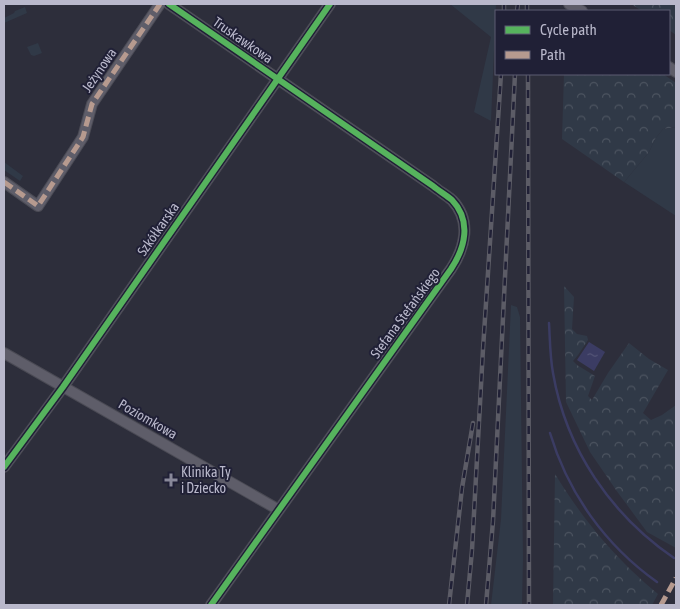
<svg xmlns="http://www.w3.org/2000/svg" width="680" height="609" viewBox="0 0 680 609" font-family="'Asap Condensed',sans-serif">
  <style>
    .grass { fill: #303947 }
    .forest { fill: url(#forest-crowns) }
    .water { fill: url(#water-ripples) }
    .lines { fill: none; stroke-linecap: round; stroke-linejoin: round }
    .stream { stroke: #3b3c63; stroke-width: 2.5 }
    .minor-casing { stroke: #4b4b55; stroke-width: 12 }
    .minor { stroke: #5e5d69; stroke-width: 10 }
    .rail-casing { stroke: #5c5c66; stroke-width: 4.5 }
    .rail { stroke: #202036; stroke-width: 2.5; stroke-dasharray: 8; stroke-linecap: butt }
    .quiet { stroke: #b69a8f; stroke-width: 5; stroke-dasharray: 10 5; stroke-linecap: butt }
    .cycleway-casing { stroke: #202036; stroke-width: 9 }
    .cycleway { stroke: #56b35d; stroke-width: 6 }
    .poi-dot { fill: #889; stroke: #202036; stroke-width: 2 }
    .labels { text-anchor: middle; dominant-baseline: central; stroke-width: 4; stroke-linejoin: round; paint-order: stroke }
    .street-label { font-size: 14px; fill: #b9b8cb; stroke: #202036 }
    .poi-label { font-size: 14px; fill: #b9b8cb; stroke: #202036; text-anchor: start }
  </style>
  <defs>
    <pattern id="forest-crowns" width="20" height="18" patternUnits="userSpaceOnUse" patternTransform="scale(1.25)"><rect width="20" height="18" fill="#303947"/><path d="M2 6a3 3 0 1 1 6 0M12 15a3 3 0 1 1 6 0" fill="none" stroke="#4c5460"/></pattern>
    <pattern id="water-ripples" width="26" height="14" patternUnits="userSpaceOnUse" patternTransform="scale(1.25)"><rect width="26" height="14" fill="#3b3c63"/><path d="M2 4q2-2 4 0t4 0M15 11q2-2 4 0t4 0" fill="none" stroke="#555678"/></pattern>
  </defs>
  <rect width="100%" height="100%" fill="#2d2e3b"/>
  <!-- grass -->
  <path class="grass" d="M450 4H496L491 121 474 112 491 37Z
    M25 7 27 13 4 23V18L14 13 15 11Z
    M38 43 42 53 34 56 31 55 27 47Z
    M676 127V216L624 182 649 152 655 139 663 129Z
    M4 162 23 176 20 181 4 170Z
    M511 305 517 307 520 317 523 559 522 605H491L501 519Z"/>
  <!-- forest -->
  <path class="forest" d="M631 4H676V35L669 30V11H642Z
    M564 74H663L676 83V127L663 129 655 139 649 152 624 182 562 139Z
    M564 286 574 297 572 329 577 334 587 336 588 340 578 355 573 361 577 365 595 376 588 396 592 400 608 373 629 343 649 359 668 370 643 413 651 420 662 415 676 405V548L647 532 616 490 590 452 566 402Z
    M555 474C577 510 602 542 632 571 641 579 649 587 658 594L652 605H553Z"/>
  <!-- water -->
  <path class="water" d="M589 342 605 352 594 371 577 360Z"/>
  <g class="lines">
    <!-- stream -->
    <path class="stream" d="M549 323C550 340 550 357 553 373 566 449 611 515 674 558
      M550 433C568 493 605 545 657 582"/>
    <!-- minor casing -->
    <g class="minor-casing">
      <path id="minor" d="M169 4 433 186C439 191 446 195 452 200 472 221 465 248 451 269L211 605
        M569 4 582 11
        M669 67 676 72
        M4 182 38 206 83 137 92 104 160 4
        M4 353 279 510
        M4 467 63 387 330 4"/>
    </g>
    <!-- minor -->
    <use href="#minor" class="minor"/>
    <!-- rail casing -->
    <g class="rail-casing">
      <path id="rail" d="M527 4V11
        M504 11V4
        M517 11 518 4
        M528 74 529 605
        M449 605 462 488 473 423
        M467 605 472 550 483 349 501 74
        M486 605 493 521 515 74"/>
    </g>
    <!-- rail -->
    <use href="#rail" class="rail"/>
    <!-- quiet -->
    <path class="quiet" d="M4 182 38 206 83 137 92 104 160 4
      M661 605 676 578"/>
    <!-- cycleway casing -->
    <g class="cycleway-casing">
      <path id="cycleway" d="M169 4 433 186C439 191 446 195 452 200 472 221 465 248 451 269L211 605
        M4 467 63 387 330 4"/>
    </g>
    <!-- cycleway -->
    <use href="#cycleway" class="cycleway"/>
  </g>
  <!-- markers -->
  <path class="poi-dot" d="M168.5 472.5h5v5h5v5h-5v5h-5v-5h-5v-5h5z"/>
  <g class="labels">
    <!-- street labels -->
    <g class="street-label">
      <text transform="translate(243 40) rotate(35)">Truskawkowa</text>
      <text transform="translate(99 70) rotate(-56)">Jeżynowa</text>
      <text transform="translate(158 229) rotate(-55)">Szkółkarska</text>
      <text transform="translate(405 313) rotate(-54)">Stefana Stefańskiego</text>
      <text transform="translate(148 419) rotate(30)">Poziomkowa</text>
    </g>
    <!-- poi labels -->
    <g class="poi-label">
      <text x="181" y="472">Klinika Ty<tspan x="181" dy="16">i Dziecko</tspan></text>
    </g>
  </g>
  <!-- border -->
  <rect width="680" height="609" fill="none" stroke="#b9b8cb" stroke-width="10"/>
  <!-- legend -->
  <rect x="495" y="10" width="175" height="65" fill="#202036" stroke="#5d5d72"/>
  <rect x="505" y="26" width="25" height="8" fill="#56b35d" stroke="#5d5d72"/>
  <text x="540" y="35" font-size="15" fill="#b9b8cb">Cycle path</text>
  <rect x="505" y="51" width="25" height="8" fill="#b69a8f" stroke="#5d5d72"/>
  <text x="540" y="60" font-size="15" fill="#b9b8cb">Path</text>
</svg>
